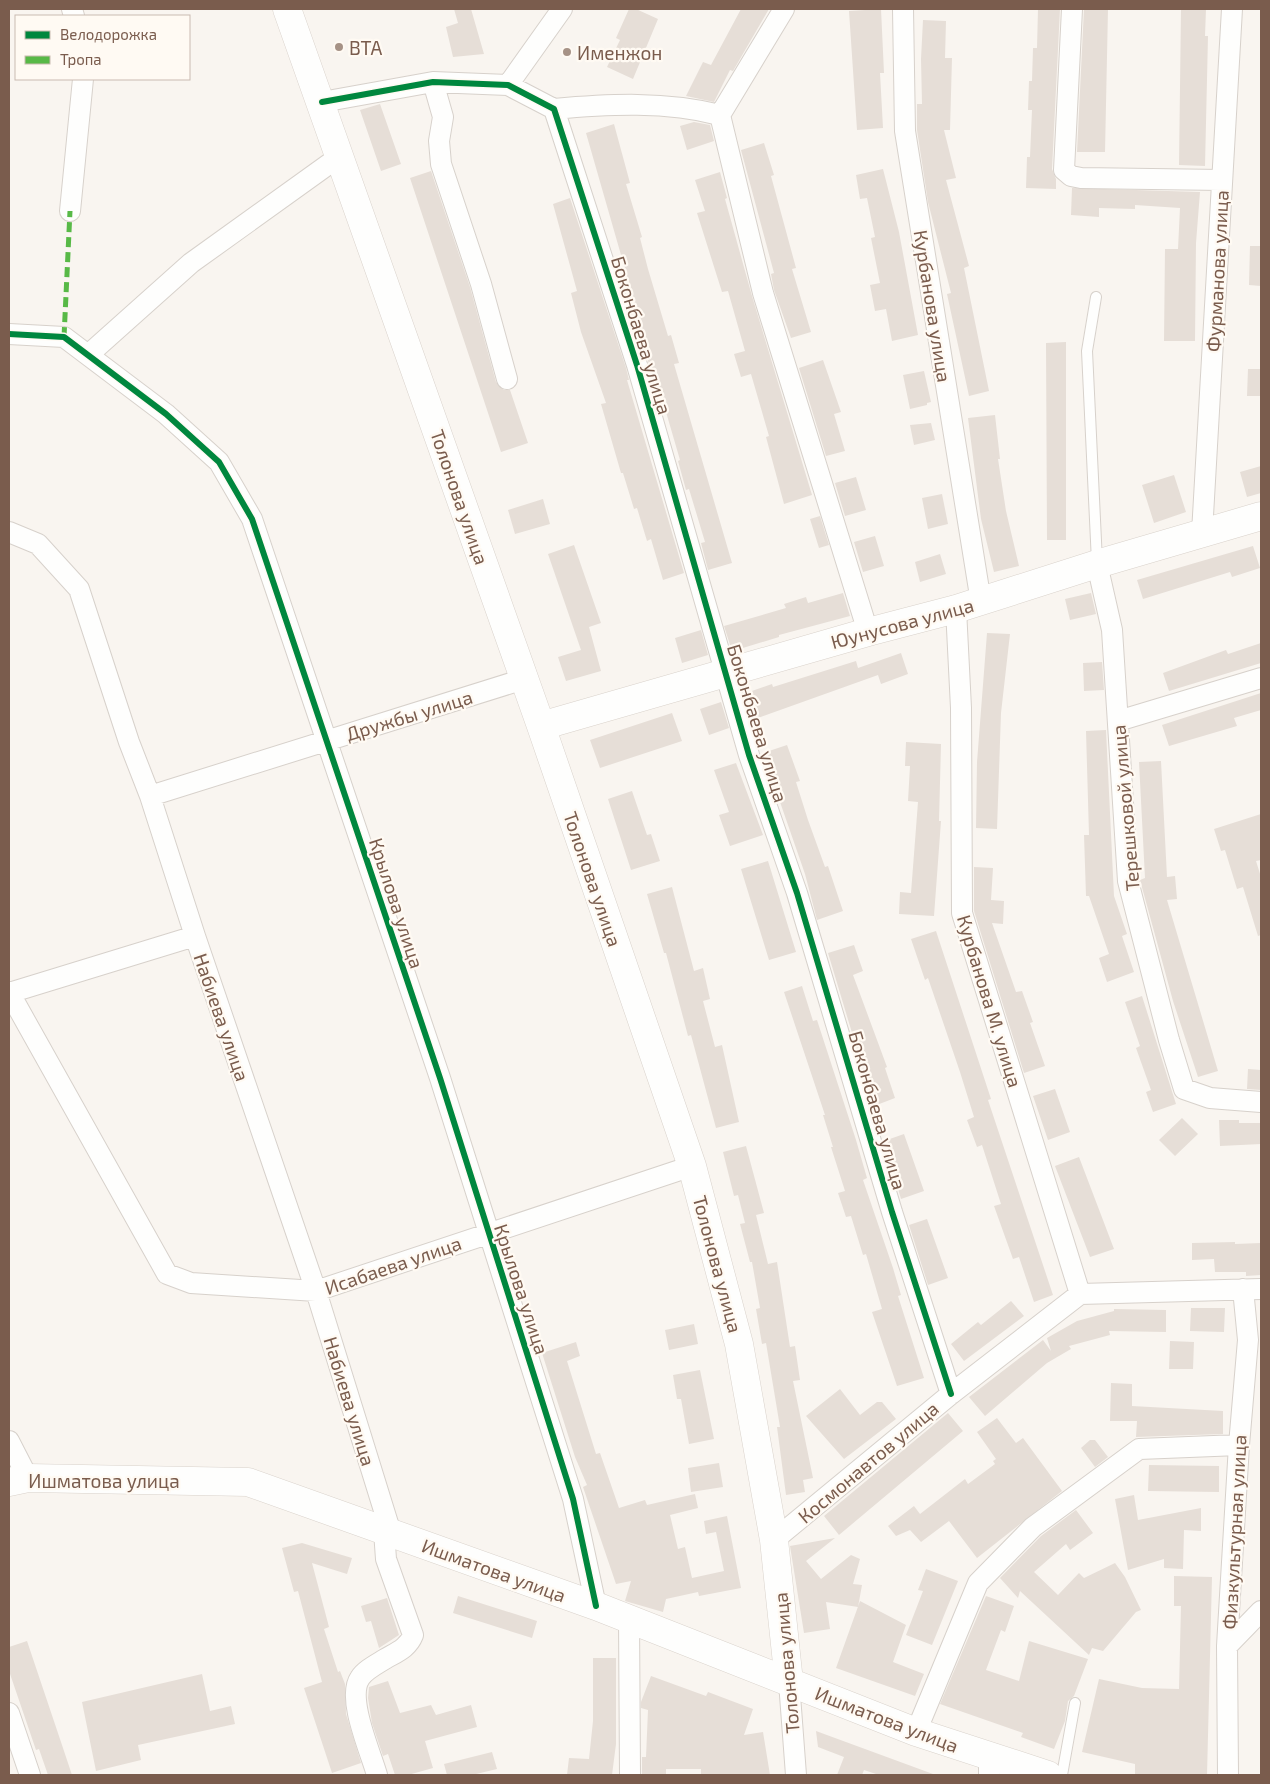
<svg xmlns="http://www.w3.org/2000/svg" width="1270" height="1784" viewBox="0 0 1270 1784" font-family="'Exo 2',sans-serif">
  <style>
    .building { fill: #e6ded7 }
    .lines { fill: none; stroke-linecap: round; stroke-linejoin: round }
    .lane-casing { stroke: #d7d1cb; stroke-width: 12 }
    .street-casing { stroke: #d7d1cb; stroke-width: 22 }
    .secondary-casing { stroke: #d9d2cb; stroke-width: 29 }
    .lane { stroke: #fefefd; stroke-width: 10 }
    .street { stroke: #fefefd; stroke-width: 20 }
    .secondary { stroke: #fefefd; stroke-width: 28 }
    .quiet { stroke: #58b947; stroke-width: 5; stroke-dasharray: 10 5; stroke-linecap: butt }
    .cycleway-casing { stroke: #fffaf3; stroke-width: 9 }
    .cycleway { stroke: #00873e; stroke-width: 6 }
    .poi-dot { fill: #a69286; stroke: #fffaf3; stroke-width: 2 }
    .labels { text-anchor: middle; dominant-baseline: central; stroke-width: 4.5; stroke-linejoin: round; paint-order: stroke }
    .poi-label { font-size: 19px; fill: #7a5c4d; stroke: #fffaf3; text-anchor: start }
    .street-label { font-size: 19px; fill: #7a5c4d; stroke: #fffaf3 }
  </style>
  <rect width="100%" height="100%" fill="#f9f5f0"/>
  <!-- building -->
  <path class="building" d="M454 9H471L484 54 453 57 446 27 458 23Z
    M629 9H636L658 19 633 79 607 67 620 40 616 38Z
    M741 9H769L733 71 730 70 714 102 686 96 703 62 711 65Z
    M881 9 884 73H880L883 128 857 130 849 11Z
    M1038 9H1060L1052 169 1056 179V189L1026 188 1027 157H1030L1032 110H1028L1029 81H1032L1033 48H1037Z
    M1084 9H1108L1105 152H1077Z
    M1181 9H1206L1205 36H1208L1205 166 1179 165Z
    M923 20 946 21 945 58H952L950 130H944L956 178 946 180 969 266 964 268 989 391 969 396 947 294 951 293 928 202 917 130V104H922L921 59Z
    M380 104 401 164 381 171 360 110Z
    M694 122 710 125 714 141 687 150 680 126Z
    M614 124 630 183 626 184 642 237 640 238 648 269 668 336 671 335 679 363 674 364 732 563 708 570 701 543 705 542 689 489 686 490 678 461 680 460 666 412 663 413 644 347 647 346 646 342 586 133Z
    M764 143 774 175 771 176 796 268 792 269 811 332 791 338 774 290 771 274 774 273 741 150Z
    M883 169 899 232 918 335 892 341 886 309 875 311 870 285 880 283 871 238 875 237 867 198 860 199 856 175Z
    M431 171 470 287 496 382 504 390H510L528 443 501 452 410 178Z
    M720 172 727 198 725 199 752 296 812 495 784 504 766 437 769 436 751 374 741 377 734 354 745 351 728 291 722 292 697 213 705 211 695 180Z
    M1072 188 1200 192 1196 243 1195 341H1164L1165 249H1178L1180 208 1135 205V209L1099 208V217L1071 215Z
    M570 198 626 368 629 380H627L684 573 663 580 651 539 647 541 637 508 634 509 623 473H621L601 404 606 403 581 332 571 293 577 291 553 204Z
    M1250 246H1261V286L1249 285Z
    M1066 342V540H1047L1046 343Z
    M823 360 841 412 834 414 845 451 826 456 799 368Z
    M1248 369H1261V396H1247Z
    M924 371 931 402 927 403V405L910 409 903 375Z
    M995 415 1000 459H998L1006 511 1019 566 994 572 981 519 968 418Z
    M931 423 935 440 914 445 910 425Z
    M1261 466V493L1247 497 1240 472Z
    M1174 475 1186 512 1154 523 1142 485Z
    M856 477 866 510 845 516 835 483Z
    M942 494 948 524 928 529 922 498Z
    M543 499 550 524 515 534 508 510Z
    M820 516 829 545 819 548 810 519Z
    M875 536 884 566 863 572 854 542Z
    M574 545 601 623 589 627 601 671 566 681 558 657 581 650 548 554Z
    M1253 546 1260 568 1232 577 1230 572 1143 599 1137 580Z
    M940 554 946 574 920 582 915 562Z
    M843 593 850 616 779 635V637L733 651 731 648 724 626 786 608 784 604 806 597 808 603Z
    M1091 593 1096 614 1070 620 1065 599Z
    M701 630 708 655 682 663 675 638Z
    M987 633 1010 634 1001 713 997 829 976 828 977 762Z
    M1261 643V663L1169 691 1163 673 1226 650 1228 654Z
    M901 653 908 674 881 684 878 675 758 718 749 692 772 684 773 687 856 661 858 668Z
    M1102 662 1104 690 1084 691 1083 663Z
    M1261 693V710L1234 718 1237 726 1169 746 1162 725Z
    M721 702 729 728 709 735 700 709Z
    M672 713 682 741 600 768 590 740Z
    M1106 730 1114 896 1127 934 1122 936 1134 972 1107 982 1099 958 1109 954 1089 896H1086L1084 835H1089L1086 731Z
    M906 742 941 744 939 821H941L934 916 899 914 900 892 911 893 918 802 908 801 910 766H905Z
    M787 745 800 781 796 782 808 820 825 867 828 866 843 911 817 920 805 874 763 753Z
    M1161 761 1167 877 1175 876 1177 899 1167 900 1218 1071 1198 1077 1173 1001 1140 880 1145 878 1139 762Z
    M736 763 763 835 730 846 719 815 729 812 714 770Z
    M632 791 647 835 651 834 660 861 631 870 608 799Z
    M1261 814V860L1256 861 1261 877V935L1258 936 1243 887 1237 889 1225 850 1221 851 1214 829Z
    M768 861 796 952 769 960 741 869Z
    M974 867 993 868 991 900 1004 901 1003 924 992 923 1016 992 1022 991 1033 1022 1030 1023 1045 1066 1024 1073 974 911Z
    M672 887 694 971 703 968 710 999 703 1001 715 1047 722 1045 739 1122 716 1128 691 1035 688 1036 666 953H664L647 894Z
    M936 931 991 1099 988 1100 1053 1295 1034 1302 1019 1257 1013 1259 994 1206 1001 1204 982 1145 977 1147 967 1120 974 1117 960 1072 928 978 925 980 911 939Z
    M854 945 863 971 853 975 887 1067 885 1068 895 1098 874 1106 828 953Z
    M802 986 813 1021 817 1020 856 1140 867 1178 863 1180 893 1268 901 1295 898 1296 924 1378 897 1386 872 1312 882 1309 866 1254 863 1255 851 1216 846 1217 838 1193 845 1191 831 1147H833L823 1115H825L784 992Z
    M1142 996 1176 1104 1153 1112 1146 1092 1151 1090 1136 1048 1140 1046 1125 1002Z
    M1248 1069 1261 1070V1090L1247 1089Z
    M1055 1089 1070 1132 1048 1140 1033 1096Z
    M1182 1118 1198 1134 1175 1156 1159 1140Z
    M1219 1120H1239V1123H1261V1144L1220 1146Z
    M904 1134 924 1191 901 1199 884 1141Z
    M746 1146 764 1213 756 1215 768 1264 777 1262 790 1347 795 1346 800 1380 793 1381 813 1478 803 1480 805 1492 786 1495 777 1427H780L766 1343 762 1344 756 1309 760 1308 752 1262H750L740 1224 745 1223 738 1195 734 1196 723 1152Z
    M1079 1157 1114 1249 1090 1257 1055 1166Z
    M927 1219 948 1278 928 1285 909 1225Z
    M1235 1242V1244L1261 1243V1275L1246 1276V1272H1215L1214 1259 1192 1260V1243Z
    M1011 1301 1024 1316 964 1361 951 1344 978 1322 981 1325Z
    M1191 1308H1225L1224 1332 1190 1331Z
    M1114 1309 1166 1310V1332L1109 1331 1110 1335 1069 1346 1071 1349 1047 1363 985 1416 969 1397 1043 1340 1051 1351 1047 1338 1077 1321 1114 1311Z
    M694 1324 698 1344 669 1350 665 1330Z
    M1170 1341 1194 1342 1193 1369H1169Z
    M576 1342 580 1356 567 1361 596 1454 600 1453 619 1508 645 1500 647 1505 695 1494 698 1508 670 1515 678 1549 685 1547 692 1578 724 1571 716 1532 706 1534 704 1521 727 1516 741 1588 699 1596 698 1592 666 1599 663 1612 625 1601 631 1581 616 1584 583 1487 587 1485 575 1457 542 1353Z
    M700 1370 714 1439 689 1444 681 1399H677L673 1375Z
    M1111 1383 1132 1384V1406L1223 1411V1434L1136 1437 1137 1421H1110Z
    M840 1389 860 1415 877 1402H882L896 1419 844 1459 806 1416Z
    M948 1413 963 1431 839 1535 824 1516Z
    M997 1418 1016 1443 1023 1438 1062 1491 977 1558 949 1521 921 1542 910 1530 896 1536 888 1526 914 1506 920 1514 965 1479 968 1484 995 1464 993 1461 996 1459 977 1432Z
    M1090 1440H1095L1108 1457 1095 1467 1081 1448Z
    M719 1463 723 1487 691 1492 688 1468Z
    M1149 1465 1219 1466V1492L1148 1491Z
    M1134 1495 1138 1520 1201 1508V1531L1184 1530 1183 1569 1164 1568V1559L1128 1570 1115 1499Z
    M1076 1510 1093 1533 1070 1550 1066 1544 1034 1572 1058 1595 1079 1573 1084 1578 1115 1563 1125 1577 1141 1610 1136 1612 1103 1651 1092 1648 1089 1655 1020 1591 1018 1598 1000 1578 1041 1536Z
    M835 1538 806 1561 821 1579 851 1555 860 1559 853 1584 862 1585 858 1607 826 1602 830 1629 804 1633 790 1546Z
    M302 1543 352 1558 347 1574 312 1563 329 1627 324 1629 338 1672 340 1671 345 1684 346 1714 361 1763 332 1773 304 1688 322 1682 298 1591 294 1592 282 1548Z
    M926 1569 958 1581 932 1645 906 1635 923 1591 918 1590Z
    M1174 1576 1212 1577 1207 1775H1135V1764L1082 1752 1099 1679 1142 1688 1179 1689 1181 1606H1174Z
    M458 1596 537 1621 532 1638 453 1613Z
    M986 1596 1014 1606 1005 1632 1001 1630 986 1670 1019 1681 1029 1641 1088 1659 1074 1696 1068 1701 1065 1721 1054 1749 1021 1737 1023 1733 940 1704Z
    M387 1598 399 1635 379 1648 371 1621 366 1622 361 1606Z
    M860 1601 906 1625 893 1662 924 1674 915 1696 836 1668Z
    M27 1641 63 1748 72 1775H48L39 1749 36 1750 9 1671V1647Z
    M593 1658H616V1744L612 1775H567L569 1758 589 1759 593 1721Z
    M202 1674 210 1711 231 1706 235 1724 138 1745 141 1760 96 1771 82 1702Z
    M651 1676 706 1696 708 1692 753 1709 744 1735 763 1732 770 1775H701V1769H666V1775H642V1757H646L648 1710 641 1708V1702Z
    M388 1681 400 1713 431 1705 436 1715 471 1705 477 1727 425 1741 433 1768 408 1775H395L388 1754 383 1756 372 1723 368 1698 369 1687Z
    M816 1731 933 1774V1775H879L864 1770 862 1775H837L844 1757 818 1747Z
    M492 1752 497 1769 472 1775H447L444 1764Z"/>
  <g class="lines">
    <!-- lane casing -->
    <g class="lane-casing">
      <path id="lane" d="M1096 297 1087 351 1097 562
        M1062 1775 1075 1703"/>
    </g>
    <!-- street casing -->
    <g class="street-casing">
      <path id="street" d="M72 9 74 16
        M784 9 720 115 763 293 868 632
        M903 9 905 131 981 602
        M1072 9 1064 170 1071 176 1081 178 1222 180
        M433 82 443 117 439 141 441 164 481 284 507 379
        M508 85 562 9
        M322 102 433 82 508 85 554 109 637 365 749 755 797 893 892 1212 951 1394
        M554 109C609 104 666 101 720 115
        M70 211 83 79
        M9 334 64 337 166 414 219 462 252 519 440 1078 573 1499 596 1606
        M88 355 191 263 340 156
        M9 532 38 544 79 589 129 742 150 796 195 936 316 1291 391 1533
        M1202 533 1232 9
        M1097 564 1112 630 1128 881 1169 1040 1184 1089 1210 1098 1261 1102
        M956 609 961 708 962 913 1080 1294
        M1118 721 1261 678
        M150 796 524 679
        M9 992 167 1274 191 1283 316 1291 692 1166
        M9 993 195 936
        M9 1441 28 1478
        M774 1540 951 1394 1080 1294 1261 1289
        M629 1618 630 1775
        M1227 1646 1261 1611
        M789 1682 796 1775
        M9 1713 30 1775
        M916 1732 978 1583 1033 1527 1139 1449 1239 1445
        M377 1775C371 1753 346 1698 360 1678 365 1670 377 1664 385 1659 397 1652 408 1648 413 1635L386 1559 384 1531
        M989 1775V1756
        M1228 1775 1227 1646 1239 1445 1248 1340 1243 1289"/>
    </g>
    <!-- secondary casing -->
    <g class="secondary-casing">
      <path id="secondary" d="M287 9 541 726 692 1166 739 1344 774 1540 789 1682
        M541 726 868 632 956 609 1097 564 1261 516
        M9 1482 28 1478 248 1482 596 1606 916 1732 1048 1775"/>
    </g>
    <!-- lane -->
    <use href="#lane" class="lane"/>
    <!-- street -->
    <use href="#street" class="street"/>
    <!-- secondary -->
    <use href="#secondary" class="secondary"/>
    <!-- quiet -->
    <path class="quiet" d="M64 337 70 211"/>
    <!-- cycleway casing -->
    <g class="cycleway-casing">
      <path id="cycleway" d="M322 102 433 82 508 85 554 109 637 365 749 755 797 893 892 1212 951 1394
        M9 334 64 337 166 414 219 462 252 519 440 1078 573 1499 596 1606"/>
    </g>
    <!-- cycleway -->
    <use href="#cycleway" class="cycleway"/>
  </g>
  <!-- markers -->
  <g class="poi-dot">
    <circle cx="339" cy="47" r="5"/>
    <circle cx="567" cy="52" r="5"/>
  </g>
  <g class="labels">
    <!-- poi labels -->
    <g class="poi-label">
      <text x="349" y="47">BTA</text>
      <text x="577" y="52">Именжон</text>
    </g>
    <!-- street labels -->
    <g class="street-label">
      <text transform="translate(1217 271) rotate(-87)">Фурманова улица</text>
      <text transform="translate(933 306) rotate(81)">Курбанова улица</text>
      <text transform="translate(642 335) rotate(73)">Боконбаева улица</text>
      <text transform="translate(460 497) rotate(71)">Толонова улица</text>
      <text transform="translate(902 623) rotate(-15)">Юунусова улица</text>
      <text transform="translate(409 715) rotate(-17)">Дружбы улица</text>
      <text transform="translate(758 723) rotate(73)">Боконбаева улица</text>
      <text transform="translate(1125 808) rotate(-95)">Терешковой улица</text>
      <text transform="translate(593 879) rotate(71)">Толонова улица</text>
      <text transform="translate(397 903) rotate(72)">Крылова улица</text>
      <text transform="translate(990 1001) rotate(73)">Курбанова М. улица</text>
      <text transform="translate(222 1017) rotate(71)">Набиева улица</text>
      <text transform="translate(878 1110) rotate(74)">Боконбаева улица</text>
      <text transform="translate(718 1264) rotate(75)">Толонова улица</text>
      <text transform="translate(393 1265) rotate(-19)">Исабаева улица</text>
      <text transform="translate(522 1289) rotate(72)">Крылова улица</text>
      <text transform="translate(350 1401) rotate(73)">Набиева улица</text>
      <text transform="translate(868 1462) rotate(-40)">Космонавтов улица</text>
      <text x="104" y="1480">Ишматова улица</text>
      <text transform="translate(1234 1532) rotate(-87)">Физкультурная улица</text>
      <text transform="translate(494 1570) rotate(20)">Ишматова улица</text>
      <text transform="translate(786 1663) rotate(-95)">Толонова улица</text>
      <text transform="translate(887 1719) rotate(21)">Ишматова улица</text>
    </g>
  </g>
  <!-- border -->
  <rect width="1270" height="1784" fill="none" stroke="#7a5c4d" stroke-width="20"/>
  <!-- legend -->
  <rect x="15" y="15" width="175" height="65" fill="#fffaf3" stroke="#cabbb1"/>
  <rect x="25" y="31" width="25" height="8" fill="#00873e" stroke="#cabbb1"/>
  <text x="60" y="40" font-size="15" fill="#7a5c4d">Велодорожка</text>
  <rect x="25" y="56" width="25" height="8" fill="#58b947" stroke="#cabbb1"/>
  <text x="60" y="65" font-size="15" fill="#7a5c4d">Тропа</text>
</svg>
